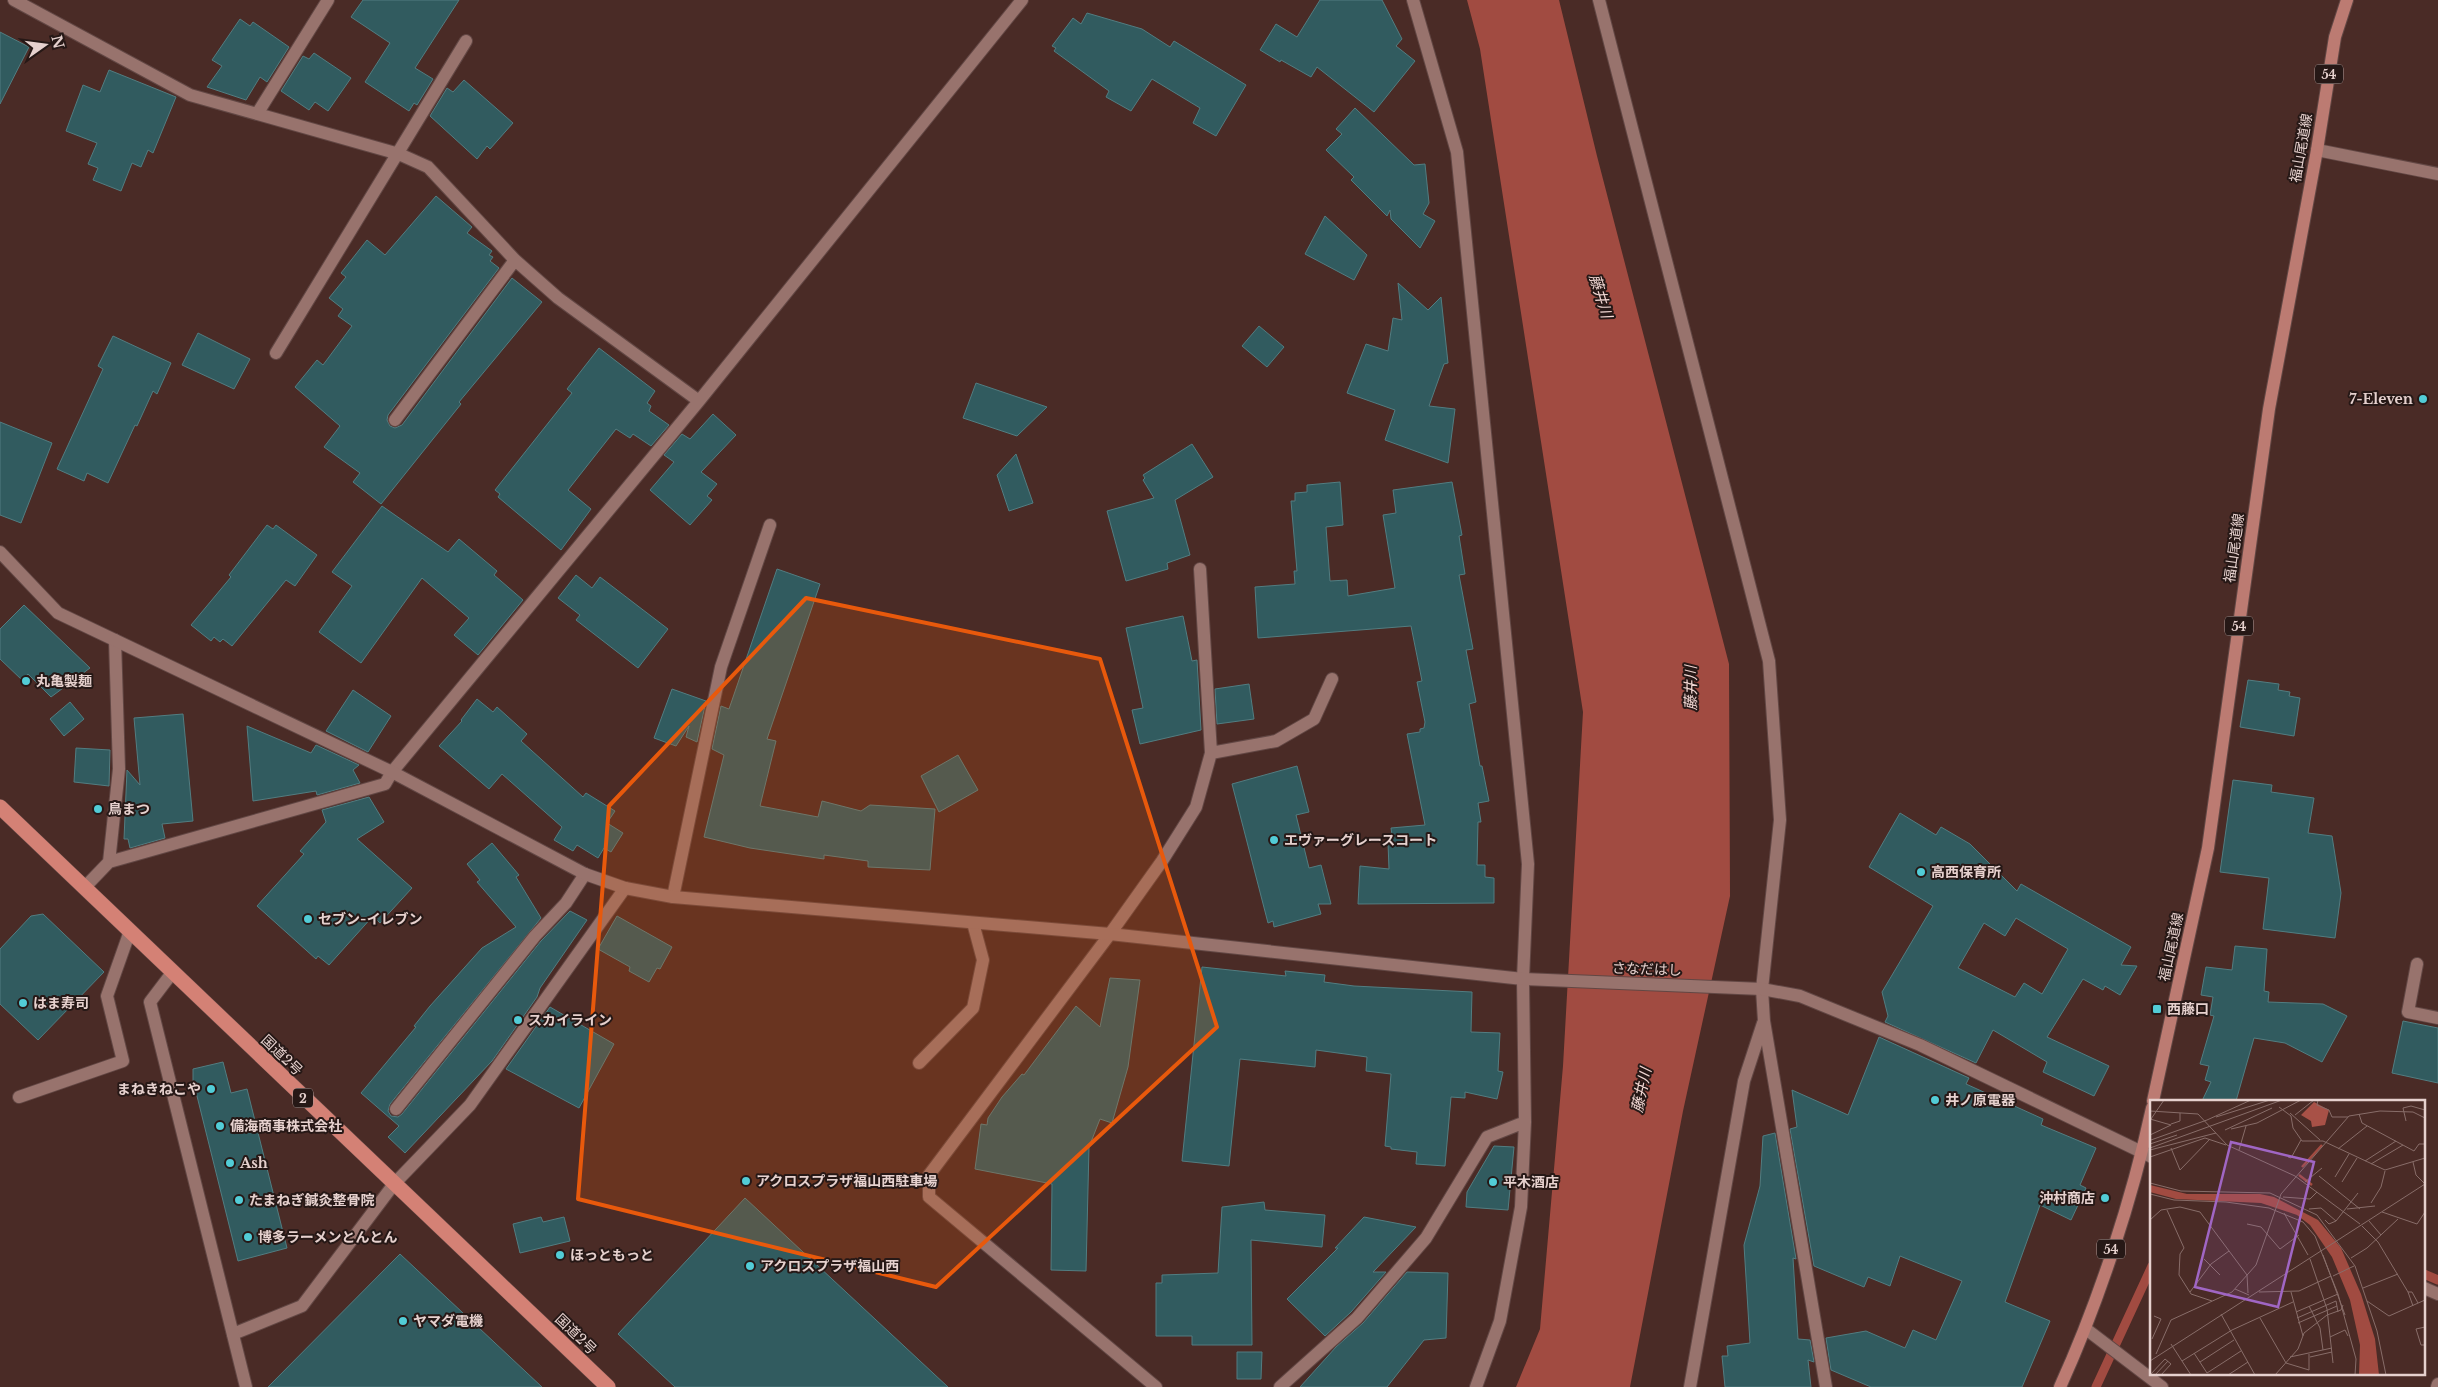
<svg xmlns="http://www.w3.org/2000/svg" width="2438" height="1387" viewBox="0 0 2438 1387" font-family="'Libre Baskerville','Noto Sans JP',serif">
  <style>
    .water { fill: #a14b41 }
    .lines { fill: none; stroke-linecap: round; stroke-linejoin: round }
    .stream { stroke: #a14b41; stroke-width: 9 }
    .building { fill: #315b5f; stroke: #527d81; fill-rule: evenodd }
    .lane-casing { stroke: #624744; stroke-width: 14 }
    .street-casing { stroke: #624744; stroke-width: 14 }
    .secondary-casing { stroke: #624744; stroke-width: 14 }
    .primary-casing { stroke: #624744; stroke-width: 14 }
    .highway-casing { stroke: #624744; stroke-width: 16 }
    .lane { stroke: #98736d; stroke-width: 12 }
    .street { stroke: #98736d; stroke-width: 12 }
    .secondary { stroke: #98736d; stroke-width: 12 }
    .primary { stroke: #bc7b72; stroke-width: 12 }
    .highway { stroke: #d48175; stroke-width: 15 }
    .marked { fill: #e8590c; fill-opacity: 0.2; stroke: #e8590c; stroke-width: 4; stroke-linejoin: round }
    .poi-dot { fill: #52ccd6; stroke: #261816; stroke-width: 2 }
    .labels { text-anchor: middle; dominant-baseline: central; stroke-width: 4; stroke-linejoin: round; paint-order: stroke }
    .shield { fill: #261816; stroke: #ac9a97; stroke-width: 1 }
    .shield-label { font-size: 12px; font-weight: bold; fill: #e6d1ce }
    .street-label { font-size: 14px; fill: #e6d1ce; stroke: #261816 }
    .poi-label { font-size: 14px; font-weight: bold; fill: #e6d1ce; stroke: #261816; text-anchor: start }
    .water-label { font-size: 15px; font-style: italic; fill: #f1d7d3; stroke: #261816 }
    .inset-river { fill: none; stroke: #a14b41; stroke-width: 2.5 }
    .inset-road { fill: none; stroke: #886d69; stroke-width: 1 }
    .view { fill: #a066c4; fill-opacity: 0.15; stroke: #a066c4; stroke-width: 2.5 }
    .inset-edge { fill: none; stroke: #e6d1ce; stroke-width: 2.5 }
  </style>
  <rect width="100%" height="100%" fill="#4a2b26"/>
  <!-- water -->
  <path class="water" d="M1467 0H1559L1597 156 1729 664 1730 896 1683 1111 1630 1387H1516L1540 1329 1563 1066 1583 712 1480 49Z"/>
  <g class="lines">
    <!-- stream -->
    <path class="stream" d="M2424 1274 2438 1280
      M2096 1387 2152 1266"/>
  </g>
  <!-- building -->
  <path class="building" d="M363 0H459L415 68 433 79 417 105 414 103 409 111 365 82 390 43 351 17Z
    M1320 0H1382L1402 39 1396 46 1415 61 1374 112 1317 67 1311 77 1281 60 1280 62 1260 50 1276 24 1297 37Z
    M1087 13 1142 29 1170 47 1174 41 1246 85 1216 136 1193 123 1200 108 1152 79 1131 111 1106 97 1109 91 1054 51 1056 48 1052 46 1073 18 1081 24Z
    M240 19 250 26 253 22 289 47 267 82 260 77 246 100 207 87 222 66 212 60Z
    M0 32 29 47 0 104Z
    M314 53 351 78 328 111 315 102 309 110 281 91 303 56 309 59Z
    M109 70 176 97 153 153 148 150 141 167 132 163 121 191 93 180 98 168 88 164 97 143 66 131 83 85 100 92Z
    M464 80 513 123 490 149 487 146 477 159 430 116 447 88 453 92Z
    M1355 108 1414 165 1425 164 1429 203 1423 214 1435 221 1420 248 1391 219 1390 210 1387 216 1351 180 1354 177 1326 150 1342 134 1336 129Z
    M436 196 472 227 467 233 492 251 489 255 493 257 490 261 499 268 388 415 387 420 390 426 395 428 402 425 512 278 542 302 459 402 461 404 381 504 353 482 360 473 324 447 340 426 295 387 317 360 323 365 352 326 338 316 343 309 329 298 346 277 341 273 367 240 385 255Z
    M1325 216 1367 255 1354 280 1305 254Z
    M1398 283 1428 310 1441 297 1448 363 1444 364 1429 406 1455 409 1448 463 1385 440 1395 410 1347 393 1366 344 1388 351 1393 318 1402 320Z
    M1259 326 1284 347 1267 367 1242 346Z
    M198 333 250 359 234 389 182 365Z
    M113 336 171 363 157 394 153 391 137 426 135 425 108 483 87 473 84 481 57 469 103 369 98 366Z
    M599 348 655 391 647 403 651 406 649 411 669 425 651 446 633 434 630 438 616 429 568 490 591 509 561 550 498 497 500 494 495 490 572 393 567 389Z
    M976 383 1047 407 1017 436 963 418Z
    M713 414 736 435 701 472 717 484 707 496 712 500 690 525 650 490 674 462 664 455 682 434 690 439Z
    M0 422 52 443 21 523 0 515Z
    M1192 444 1213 477 1175 500 1190 555 1167 563 1168 569 1126 581 1107 511 1154 498 1143 480 1145 478 1143 475Z
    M1016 454 1033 503 1009 511 997 475Z
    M1340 482 1343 525 1326 527 1330 581 1347 580 1348 596 1395 588 1383 515 1396 513 1393 490 1452 482 1462 535 1459 536 1465 574 1459 575 1473 649 1466 650 1476 702 1469 704 1480 766H1482L1489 801 1478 803 1481 822H1478L1477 865H1485V877L1494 878V903L1358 904 1360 866 1389 869 1388 843H1393L1391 828 1425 825 1407 734 1420 732V729L1424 728 1425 722 1417 682 1422 681 1411 626 1258 638 1255 587 1295 584 1294 571H1297L1291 501H1295V493L1307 492V485Z
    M382 506 448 552 459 539 497 571 494 575 523 600 478 655 454 635 469 618 422 578 361 663 319 632 352 586 332 572Z
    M267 525 273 529 276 525 317 555 295 586 286 580 232 646 223 639 220 642 214 637 211 641 191 625 231 577 229 575Z
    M777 569 820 584 767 739 776 741 760 806 818 817 822 801 861 811 870 805 935 809 930 870 868 867V861L824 855V859L750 848 704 837 724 755 712 749 721 706 729 709Z
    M576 575 592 588 600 577 668 629 638 668 576 620 580 615 558 598Z
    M24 605 90 668 51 697 28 674 22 680 0 659V629Z
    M1183 616 1192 661 1197 660 1201 730 1140 744 1132 710 1143 708 1126 628Z
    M2248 680 2279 684 2278 690 2290 692 2289 696 2300 698 2294 736 2240 727Z
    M1249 684 1254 719 1217 724 1215 689Z
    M672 689 706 701 697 742 686 737 689 726 676 746 654 738Z
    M353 690 391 716 368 752 326 731Z
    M477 699 493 712 497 707 527 734 521 741 583 797 586 793 615 811 607 823 623 833 611 852 604 848 598 858 577 845 573 851 554 840 562 827 502 774 489 789 439 746 462 721 461 720Z
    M70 702 84 719 64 736 50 719Z
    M183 714 193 821 162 824 165 838 130 848 128 839H124L127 770 140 785 134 718Z
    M247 726 311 753 316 745 359 765 353 770 360 783 317 795 316 791 253 801Z
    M76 748 110 750 109 786 74 782Z
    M958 755 978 790 939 812 921 776Z
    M1297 766 1309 812 1296 815 1309 868 1321 865 1331 904H1318L1321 914 1274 927 1273 921 1268 923 1232 784Z
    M2233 780 2272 785 2271 792 2314 798 2308 833 2332 836 2341 893 2335 938 2263 929 2269 878 2220 872Z
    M369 797 384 822 357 839 412 888 380 923 373 916 329 965 318 956 316 959 257 906 304 854 300 851 326 822 322 810Z
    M1900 813 1936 835 1941 827 1970 844 2017 891 2021 884 2131 947 2121 965 2137 966 2120 995 2105 986 2103 990 2083 979 2047 1037 2109 1066 2094 1096 2043 1072 2047 1062 1993 1030 1976 1063 1885 1022 1888 1016 1882 992 1933 906 1869 867ZM2016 918 2068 949 2042 994 2024 983 2015 997 1958 968 1984 923 2005 936Z
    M492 843 519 875 516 877 541 918 390 1104 388 1111 391 1116 398 1117 402 1114 541 941 570 911 587 920 540 988 537 997 492 1061 405 1153 388 1137 399 1126 361 1093 416 1027 414 1026 430 1006 482 948 516 927 477 882 480 880 467 864Z
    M43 914 104 972 38 1040 0 1004V949L31 916Z
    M617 916 672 947 660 969 657 968 649 982 629 971 630 967 598 949Z
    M2235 946 2267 949 2264 991 2269 992 2268 1002 2323 1004 2347 1016 2322 1062 2285 1043 2254 1038 2236 1101H2202L2211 1082 2205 1080 2209 1066 2200 1064 2214 1016 2210 1015 2213 997 2201 995 2206 967 2232 970Z
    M1202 967 1286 976 1285 971 1325 975 1324 982 1354 986 1472 992 1471 1032 1500 1033 1498 1071 1503 1072 1497 1099 1465 1092V1098L1451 1097 1445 1166 1416 1164 1417 1152 1391 1149V1147L1385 1146 1391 1074 1366 1071 1367 1057 1316 1050 1315 1067 1240 1059 1229 1166 1182 1161Z
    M1110 978 1140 980 1128 1067 1112 1123 1100 1119 1089 1147 1086 1271 1051 1270 1052 1184 975 1169 981 1124 987 1125 988 1118 1002 1097 1022 1074 1024 1075 1076 1006 1100 1027Z
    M550 1007 614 1044 579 1108 506 1069Z
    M2403 1021 2438 1028V1083L2392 1073Z
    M1879 1037 1969 1078 1966 1084 2043 1119 2041 1125 2096 1148 2080 1185 2086 1188 2071 1220 2040 1205 2005 1302 2050 1321 2022 1387H1871L1831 1370 1826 1338 1866 1331 1905 1348 1913 1330 1936 1340 1962 1281 1900 1256 1890 1286 1868 1277 1864 1287 1814 1266 1790 1129 1797 1127 1792 1090 1848 1115Z
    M223 1062 231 1093 247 1089 287 1248 238 1261 193 1080V1069Z
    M1775 1133 1796 1259 1793 1258 1798 1339 1810 1340 1814 1362 1808 1360 1811 1387H1725L1722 1356H1728L1727 1346 1750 1343 1744 1245 1760 1186 1763 1136Z
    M1494 1146 1514 1147 1508 1210 1466 1207 1467 1192Z
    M745 1198 948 1387H675L618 1334Z
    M1264 1202 1265 1210 1325 1215 1322 1247 1251 1240 1252 1345H1192V1336H1156V1283H1162V1275L1218 1273 1222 1207Z
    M541 1217 543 1222 564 1217 570 1241 520 1253 513 1224Z
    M1364 1217 1416 1227 1373 1272H1386L1351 1312 1325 1336 1287 1299 1338 1248H1335Z
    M400 1254 542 1387H268Z
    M1407 1272 1448 1273 1446 1338 1424 1340 1387 1387H1300L1336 1347 1363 1323Z
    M1237 1352H1262L1261 1379H1237Z"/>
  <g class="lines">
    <!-- lane casing -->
    <g class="lane-casing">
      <path id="lane" d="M673 897 721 667 770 525
        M919 1063 973 1008 983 960 973 923
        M19 1097 123 1061 107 996 130 931
        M396 1109 535 936 566 903 585 874
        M233 1334 302 1306 394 1184 470 1105 625 888"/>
    </g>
    <!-- street casing -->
    <g class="street-casing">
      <path id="street" d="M14 0 190 95 399 154 428 167 515 260 558 298 699 401
        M1413 0 1457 152 1528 864 1523 979 1525 1122 1521 1207 1500 1321 1476 1387
        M1599 0 1769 661 1780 820 1762 989 1764 1021 1826 1387
        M257 114 328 0
        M2317 150 2438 174
        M276 353 466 41
        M395 420 515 260
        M1211 753 1276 741 1314 719 1332 679
        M109 862 385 784 392 772 699 401 1022 0
        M85 887 109 862 119 769 115 640
        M2417 964 2408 1012 2438 1018
        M172 973 150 1002 246 1387
        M2086 1329 2162 1387
        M1156 1387 929 1197V1175L1110 934 1162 861 1196 807 1211 753 1200 569
        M1280 1387 1357 1318 1426 1238 1487 1137 1525 1122
        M1690 1387 1744 1081 1763 1023
        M2437 1387 2438 1384"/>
    </g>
    <!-- secondary casing -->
    <g class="secondary-casing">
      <path id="secondary" d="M0 552 58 613 392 772 585 874 625 888 673 897 1110 934 1523 979 1762 989 1800 996 1920 1045 2152 1157
        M2424 1288 2438 1294"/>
    </g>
    <!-- primary casing -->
    <g class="primary-casing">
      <path id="primary" d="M2153 1101 2208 848 2269 409 2317 150 2335 37 2347 0
        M2060 1387C2099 1301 2132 1200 2152 1108"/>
    </g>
    <!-- highway casing -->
    <g class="highway-casing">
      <path id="highway" d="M0 807 608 1387"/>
    </g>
    <!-- lane -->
    <use href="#lane" class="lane"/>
    <!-- street -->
    <use href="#street" class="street"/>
    <!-- secondary -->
    <use href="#secondary" class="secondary"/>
    <!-- primary -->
    <use href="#primary" class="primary"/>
    <!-- highway -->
    <use href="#highway" class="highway"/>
  </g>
  <!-- marked area -->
  <path class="marked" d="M806 598 1100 659 1217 1027 936 1287 578 1199 609 806Z"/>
  <!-- markers -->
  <g class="poi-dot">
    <circle cx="2423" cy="399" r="5"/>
    <circle cx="26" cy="681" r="5"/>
    <circle cx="98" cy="809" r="5"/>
    <circle cx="1274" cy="840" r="5"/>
    <circle cx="1921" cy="872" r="5"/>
    <circle cx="308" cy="919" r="5"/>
    <circle cx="23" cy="1003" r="5"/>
    <rect x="2152" y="1004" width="10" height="10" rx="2.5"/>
    <circle cx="518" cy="1020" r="5"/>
    <circle cx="211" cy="1089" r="5"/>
    <circle cx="1935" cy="1100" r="5"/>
    <circle cx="220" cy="1126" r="5"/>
    <circle cx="230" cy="1163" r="5"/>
    <circle cx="746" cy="1181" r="5"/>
    <circle cx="1493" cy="1182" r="5"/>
    <circle cx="2105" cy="1198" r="5"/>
    <circle cx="239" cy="1200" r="5"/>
    <circle cx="248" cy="1237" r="5"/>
    <circle cx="560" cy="1255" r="5"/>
    <circle cx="750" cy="1266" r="5"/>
    <circle cx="403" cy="1321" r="5"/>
  </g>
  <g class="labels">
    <!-- shield labels -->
    <g class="shield">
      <rect x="2315" y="64.5" width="28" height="19" rx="4"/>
      <rect x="2225" y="616.5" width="28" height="19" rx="4"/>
      <rect x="293" y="1088.5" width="20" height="19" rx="4"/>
      <rect x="2097" y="1239.5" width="28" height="19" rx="4"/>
    </g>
    <g class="shield-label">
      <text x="2329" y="74">54</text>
      <text x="2239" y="626">54</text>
      <text x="303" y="1098">2</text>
      <text x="2111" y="1249">54</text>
    </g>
    <!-- street labels -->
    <g class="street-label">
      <text transform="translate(2301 148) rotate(-80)">福山尾道線</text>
      <text transform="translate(2234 548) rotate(-82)">福山尾道線</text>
      <text transform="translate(2171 947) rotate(-78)">福山尾道線</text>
      <text transform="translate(1647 969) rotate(2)">さなだはし</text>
      <text transform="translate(282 1055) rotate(44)">国道2号</text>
      <text transform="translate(576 1334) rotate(44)">国道2号</text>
    </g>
    <!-- poi labels -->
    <g class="poi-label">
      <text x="2413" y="399" text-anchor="end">7-Eleven</text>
      <text x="36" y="681">丸亀製麺</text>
      <text x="108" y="809">鳥まつ</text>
      <text x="1284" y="840">エヴァーグレースコート</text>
      <text x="1931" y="872">高西保育所</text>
      <text x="318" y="919">セブン-イレブン</text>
      <text x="33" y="1003">はま寿司</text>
      <text x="2167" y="1009">西藤口</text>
      <text x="528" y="1020">スカイライン</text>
      <text x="201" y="1089" text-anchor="end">まねきねこや</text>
      <text x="1945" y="1100">井ノ原電器</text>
      <text x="230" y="1126">備海商事株式会社</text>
      <text x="240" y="1163">Ash</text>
      <text x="756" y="1181">アクロスプラザ福山西駐車場</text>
      <text x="1503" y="1182">平木酒店</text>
      <text x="2095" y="1198" text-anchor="end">沖村商店</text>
      <text x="249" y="1200">たまねぎ鍼灸整骨院</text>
      <text x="258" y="1237">博多ラーメンとんとん</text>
      <text x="570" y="1255">ほっともっと</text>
      <text x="760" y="1266">アクロスプラザ福山西</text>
      <text x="413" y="1321">ヤマダ電機</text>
    </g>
    <!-- water labels -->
    <g class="water-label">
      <text transform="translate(1601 296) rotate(73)">藤井川</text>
      <text transform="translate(1690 688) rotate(-90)">藤井川</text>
      <text transform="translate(1641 1090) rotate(-78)">藤井川</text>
    </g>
  </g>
  <!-- overview -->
  <g transform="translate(2150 1100)">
    <rect width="275" height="275" fill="#4a2b26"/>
    <path d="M164 2 179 10 175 25 162 27 161 21 151 15Z" fill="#a85147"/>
    <path d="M0 85 37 94H110L124 97 168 120 191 148 211 194 225 239 229 275H209L210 245 200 200 182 157 160 125 147 115 111 103 26 99 0 92Z" fill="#a14b41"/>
    <path class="inset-river" d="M152 67 172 45M149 75 162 85"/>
    <path class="inset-road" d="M168 0 167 5 179 10 182 17H198M129 7 141 16 143 28 152 41H173L235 70 275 58M0 11 48 14 77 45 145 76 210 124M140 13 170 40M209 14 212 23 264 51 269 44H275M145 15 164 0M66 17 120 0M0 19 21 25 0 35M1 19 14 0M57 20 101 0M256 21 253 8 261 6 275 10M21 24 30 21V13M81 29 107 23 151 0M75 30 122 8M1 40 57 20M0 44 27 35M0 48 132 0M21 48 30 70 60 39M188 49 217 26M0 50 66 33M89 50 96 26M0 57 55 38 76 45M138 57 141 58 151 40M215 61 246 41M263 62 266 75 275 84M221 64 253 45M169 76 210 109M185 77 199 54M155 82 172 68M192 82 207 58M0 83 31 91 120 93 167 115 205 166 227 231 236 275M0 94 24 100 76 102 119 108 153 122 165 136 188 194 206 259 205 275M133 97 160 99 167 92M221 103 231 87 235 71M159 109 171 108 186 121M197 109 225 106M17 110 34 148 30 154 29 175 41 194 62 201M232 112 267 124 275 112M134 113 158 155M0 120 11 110 30 107 50 112 97 175 98 193M175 120 179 124 186 121 208 93M219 121 231 135M97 124 111 127 130 149 149 135M212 126 228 142 258 192M173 155 195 215M201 158 217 148 248 119M54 159 70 175M160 159 177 209 183 263M183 176 204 166M213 188 248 174M85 189 99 195M40 192 61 164 79 151M109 192 149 191 181 176M141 192 153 236M217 201 239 216 275 200M159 206 170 228 173 250M263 206 258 192H262L268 203M146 212 188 194M71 214 105 275M110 218 136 263 159 270V254M147 218 186 201 188 212M148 223 187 206M275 227 266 229 271 245H275M180 237 195 230 198 236M2 239 11 219 4 216M21 244 41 275M44 253 57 273M6 254 21 220 82 192 106 165 131 94 199 16 230 11 263 12 275 18M140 257 182 248M160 257 182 252M0 261 275 84M32 261 82 230 143 202M50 262 84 240M57 273 91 251M0 275 15 259 21 264 11 275M5 275 18 261M78 275 98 262M125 275 148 249 154 233 177 215 191 210 193 205"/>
    <path class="view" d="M81 42 164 62 128 207 45 187Z"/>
    <rect width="275" height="275" class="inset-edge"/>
  </g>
  <!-- north arrow -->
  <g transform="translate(45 45) rotate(76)" stroke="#261816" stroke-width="4" paint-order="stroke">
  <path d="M0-4L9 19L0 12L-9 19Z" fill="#e6d1ce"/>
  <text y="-8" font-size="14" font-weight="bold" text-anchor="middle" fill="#e6d1ce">N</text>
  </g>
</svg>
